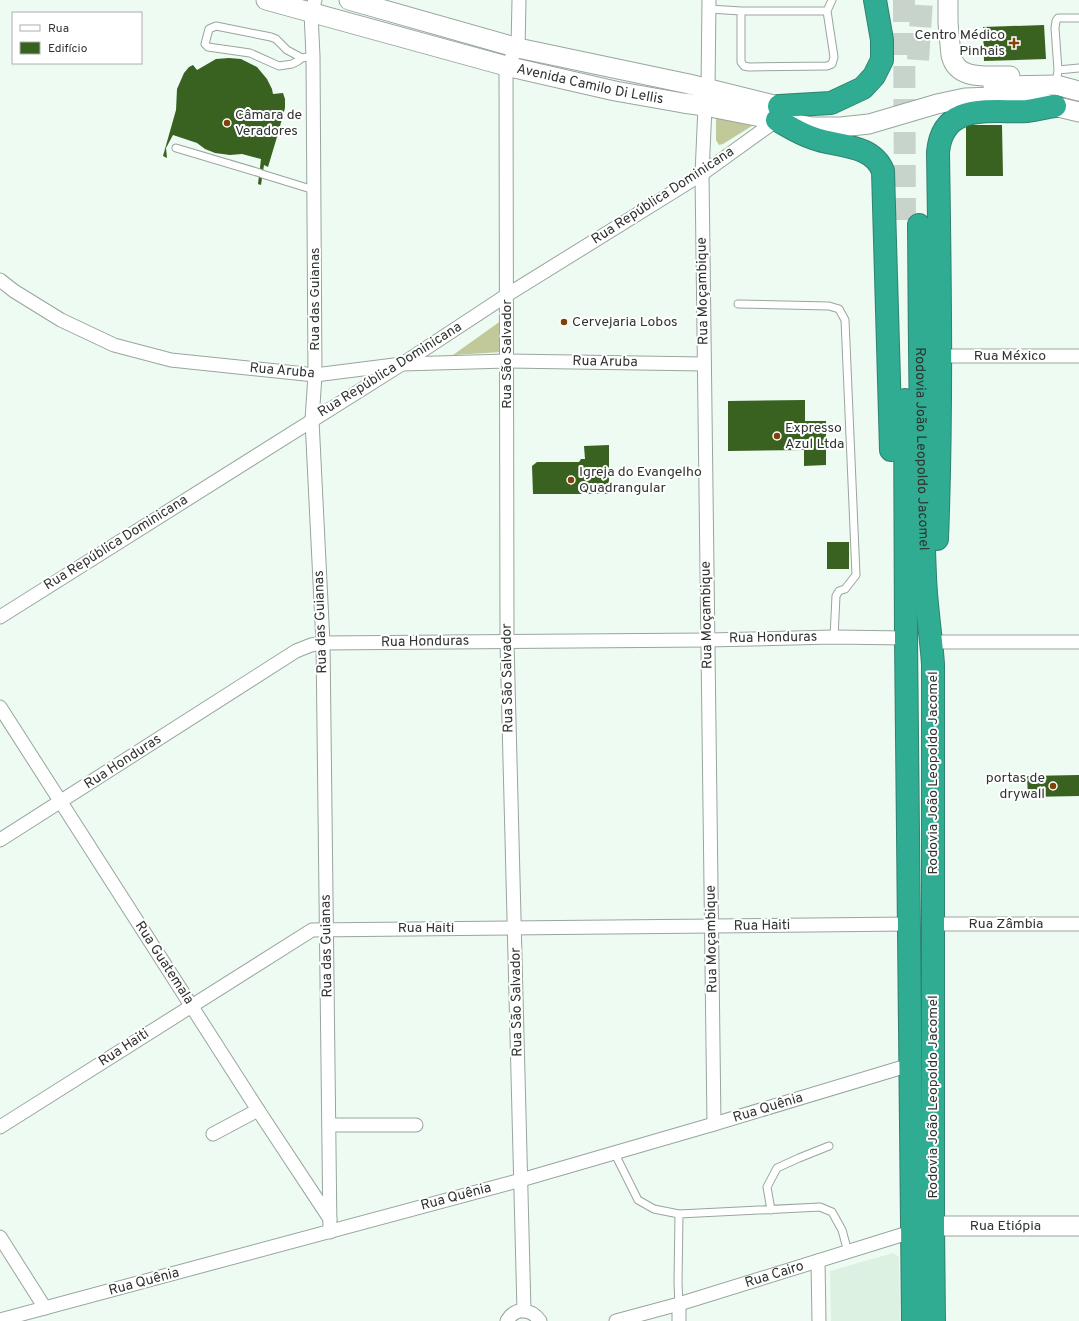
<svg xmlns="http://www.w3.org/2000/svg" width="1079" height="1321" viewBox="0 0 1079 1321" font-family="Overpass,sans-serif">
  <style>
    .built { fill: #ddf1e3 }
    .green { fill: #c1c99a }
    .building { fill: #396221 }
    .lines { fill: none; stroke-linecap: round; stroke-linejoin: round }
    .highway-tunnel { stroke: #c8d3cb; stroke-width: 22; stroke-dasharray: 22 11; stroke-linecap: butt }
    .lane-casing { stroke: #99a59d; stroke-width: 9 }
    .street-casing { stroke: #99a59d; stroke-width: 15 }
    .secondary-casing { stroke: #99a59d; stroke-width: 21 }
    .highway-casing { stroke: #308270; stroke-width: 24 }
    .lane { stroke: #fff; stroke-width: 7 }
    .street { stroke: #fff; stroke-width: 13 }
    .secondary { stroke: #fff; stroke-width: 19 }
    .highway { stroke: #30ac92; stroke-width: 22 }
    .poi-dot { fill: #814205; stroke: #fff; stroke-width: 1.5 }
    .labels { text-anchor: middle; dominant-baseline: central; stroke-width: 4; stroke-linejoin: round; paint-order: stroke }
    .poi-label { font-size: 14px; fill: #2f3431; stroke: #fff; text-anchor: start }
    .street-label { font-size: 14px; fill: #2f3431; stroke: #fff }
  </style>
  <rect width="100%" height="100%" fill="#eefbf2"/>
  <!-- built -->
  <path class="built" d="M893 1253 899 1257 900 1321H831L830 1271Z"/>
  <!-- green -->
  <path class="green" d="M716 118 755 124 723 144 719 145 716 140Z
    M502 320V352L453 355Z"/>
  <!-- building -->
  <path class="building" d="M1044 25 1046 59 984 61 983 27Z
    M229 58 241 59 257 67 267 79 272 89 273 94 283 93 285 99V108L277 137 268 167 264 165 261 185 258 184 261 159 242 154 230 155 215 153 205 149 197 143 173 135 166 148 167 158 163 156 176 110 177 89 184 73 189 67 193 65 197 70 216 59Z
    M966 125H1002L1003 176H966Z
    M805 400V421H826V465L804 466V450L728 451V401Z
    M609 445V494H533L532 466 537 462H579L581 459H585L584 446Z
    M827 542H849V569H827Z
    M1079 775V796L1028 797 1027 776Z"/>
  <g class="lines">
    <!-- highway-tunnel -->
    <path class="highway-tunnel" d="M904 0 905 225
      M918 60 922 0"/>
    <!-- lane casing -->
    <g class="lane-casing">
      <path id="lane" d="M709 9 741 11H827
        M741 11V62L744 66 749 67 827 66 832 64 834 57 827 11 832 0
        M302 58 287 50 276 39 271 37 216 26 209 29 205 44 208 47 250 53 279 66 292 64 298 61 302 58 313 56
        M1058 70 1079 68
        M1056 85 1058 70 1055 28 1056 21 1058 18H1079
        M176 148 260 173
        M262 174 314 190
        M738 304 829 306 839 309 845 320 856 575 845 589 839 591 836 596 834 637
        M614 1152 638 1200 654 1209 679 1214 820 1207 832 1212 842 1230 848 1252
        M771 1210 767 1187 777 1168 799 1158 829 1146
        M679 1214 678 1283 679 1304"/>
    </g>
    <!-- street casing -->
    <g class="street-casing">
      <g id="street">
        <path d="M315 0 311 13 313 56 315 375 312 420 323 643 330 1232"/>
        <path d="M519 0 518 48 506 66 507 642 524 1311"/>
        <path d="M708 89 709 0"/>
        <path d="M705 106 702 174 714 1124"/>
        <path d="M0 280 14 291 61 320 114 345 171 360 315 375 402 364 507 361 704 364"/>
        <path d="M941 356H1079"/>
        <path d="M0 617 402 364 507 295 702 174 777 120"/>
        <path d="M932 642H1079"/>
        <path d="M0 707 258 1110 330 1219"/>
        <path d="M0 840 296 651 311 645 323 643 708 640 834 637 906 638"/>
        <path d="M933 924H1079"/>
        <path d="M329 1125H416"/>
        <path d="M0 1127 312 930 909 924"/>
        <path d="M213 1134 258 1110"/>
        <path d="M0 1237 45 1308"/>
        <path d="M818 1261 819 1321"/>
        <path d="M679 1304V1321"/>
        <path d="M0 1320 521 1180 714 1124 910 1065"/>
        <path d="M507 1321C515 1307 531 1308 540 1321"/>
        <path id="s1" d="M616 1321 679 1304 911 1232"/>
      </g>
    </g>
    <!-- secondary casing -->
    <g class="secondary-casing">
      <g id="secondary">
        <path id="s2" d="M266 0 506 66 615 91 683 103 705 106 812 127H841L869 124 937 104 965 98 994 97 1029 100 1079 112"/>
        <path d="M349 0 518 48 689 84 794 110"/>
        <path d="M948 0V23L951 55C957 82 989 75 1010 76"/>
        <path d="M993 86 1056 85 1079 91"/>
        <path id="s3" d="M919 1230 933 1226H1079"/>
      </g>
    </g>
    <!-- highway casing -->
    <g class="highway-casing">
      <g id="highway">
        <path d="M779 106 831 103 863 88 874 76 882 60V40L875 0"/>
        <path d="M777 120C788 126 800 134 813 138 836 147 872 143 883 171L891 450"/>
        <path id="s4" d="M919 225C920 342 920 459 925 576 926 606 931 635 933 664V1226L934 1321"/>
        <path d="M905 400 906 638 913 1321"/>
        <path d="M937 539C942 410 940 281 938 152 943 101 991 113 1027 111 1036 110 1046 107 1055 106"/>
      </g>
    </g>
    <!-- lane -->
    <use href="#lane" class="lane"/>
    <!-- street -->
    <use href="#street" class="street"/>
    <!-- secondary -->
    <use href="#secondary" class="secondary"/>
    <!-- highway -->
    <use href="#highway" class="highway"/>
  </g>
  <!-- markers -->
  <g class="poi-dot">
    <path d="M1012 37h4v4h4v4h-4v4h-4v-4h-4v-4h4z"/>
    <circle cx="227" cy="123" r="4"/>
    <circle cx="564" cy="322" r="4"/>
    <circle cx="777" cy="436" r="4"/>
    <circle cx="571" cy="480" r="4"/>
    <circle cx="1053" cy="786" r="4"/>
  </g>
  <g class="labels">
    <!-- poi labels -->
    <g class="poi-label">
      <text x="1005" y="35" text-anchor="end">Centro Médico<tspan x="1005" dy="16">Pinhais</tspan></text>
      <text x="235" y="115">Câmara de<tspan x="235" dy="16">Veradores</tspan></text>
      <text x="572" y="322">Cervejaria Lobos</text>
      <text x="785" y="428">Expresso<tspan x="785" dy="16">Azul Ltda</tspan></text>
      <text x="579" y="472">Igreja do Evangelho<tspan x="579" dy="16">Quadrangular</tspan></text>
      <text x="1045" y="778" text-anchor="end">portas de<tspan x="1045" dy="16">drywall</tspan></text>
    </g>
    <!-- street labels -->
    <g class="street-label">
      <text stroke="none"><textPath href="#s2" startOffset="335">Avenida Camilo Di Lellis</textPath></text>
      <text transform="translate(663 196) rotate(-33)">Rua República Dominicana</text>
      <text transform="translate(703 291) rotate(-91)">Rua Moçambique</text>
      <text transform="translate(315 299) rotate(-90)">Rua das Guianas</text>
      <text transform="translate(507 354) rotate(-90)">Rua São Salvador</text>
      <text x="1010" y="356">Rua México</text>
      <text transform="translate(605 362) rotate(1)">Rua Aruba</text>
      <text transform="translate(390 370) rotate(-32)">Rua República Dominicana</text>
      <text transform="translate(282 371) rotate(5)">Rua Aruba</text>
      <text stroke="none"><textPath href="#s4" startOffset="224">Rodovia João Leopoldo Jacomel</textPath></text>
      <text transform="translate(116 543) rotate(-32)">Rua República Dominicana</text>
      <text transform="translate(707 615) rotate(-91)">Rua Moçambique</text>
      <text transform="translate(321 622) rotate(-92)">Rua das Guianas</text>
      <text transform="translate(773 638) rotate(-1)">Rua Honduras</text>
      <text transform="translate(425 642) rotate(-1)">Rua Honduras</text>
      <text transform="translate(508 678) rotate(-91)">Rua São Salvador</text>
      <text transform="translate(123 762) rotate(-33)">Rua Honduras</text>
      <text transform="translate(933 773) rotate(-90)">Rodovia João Leopoldo Jacomel</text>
      <text x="1006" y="924">Rua Zâmbia</text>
      <text transform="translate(762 926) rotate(-1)">Rua Haiti</text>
      <text x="426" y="928">Rua Haiti</text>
      <text transform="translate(712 939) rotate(-91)">Rua Moçambique</text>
      <text transform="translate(327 946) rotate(-91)">Rua das Guianas</text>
      <text transform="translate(164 963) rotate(57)">Rua Guatemala</text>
      <text transform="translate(517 1002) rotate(-91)">Rua São Salvador</text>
      <text transform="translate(124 1048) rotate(-33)">Rua Haiti</text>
      <text transform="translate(933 1097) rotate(-90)">Rodovia João Leopoldo Jacomel</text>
      <text transform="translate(768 1108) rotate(-17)">Rua Quênia</text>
      <text transform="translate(456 1197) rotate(-15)">Rua Quênia</text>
      <text stroke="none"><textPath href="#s3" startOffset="87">Rua Etiópia</textPath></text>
      <text stroke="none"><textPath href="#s1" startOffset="165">Rua Cairo</textPath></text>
      <text transform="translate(144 1282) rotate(-15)">Rua Quênia</text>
    </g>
  </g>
  <!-- legend -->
  <rect x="12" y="12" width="130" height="52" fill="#ffffff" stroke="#acaead"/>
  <rect x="20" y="25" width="20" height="6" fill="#ffffff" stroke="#acaead"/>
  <text x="48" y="32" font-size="12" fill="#2f3431">Rua</text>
  <rect x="20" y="42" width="20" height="12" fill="#396221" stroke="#acaead"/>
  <text x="48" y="52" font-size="12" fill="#2f3431">Edifício</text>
</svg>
